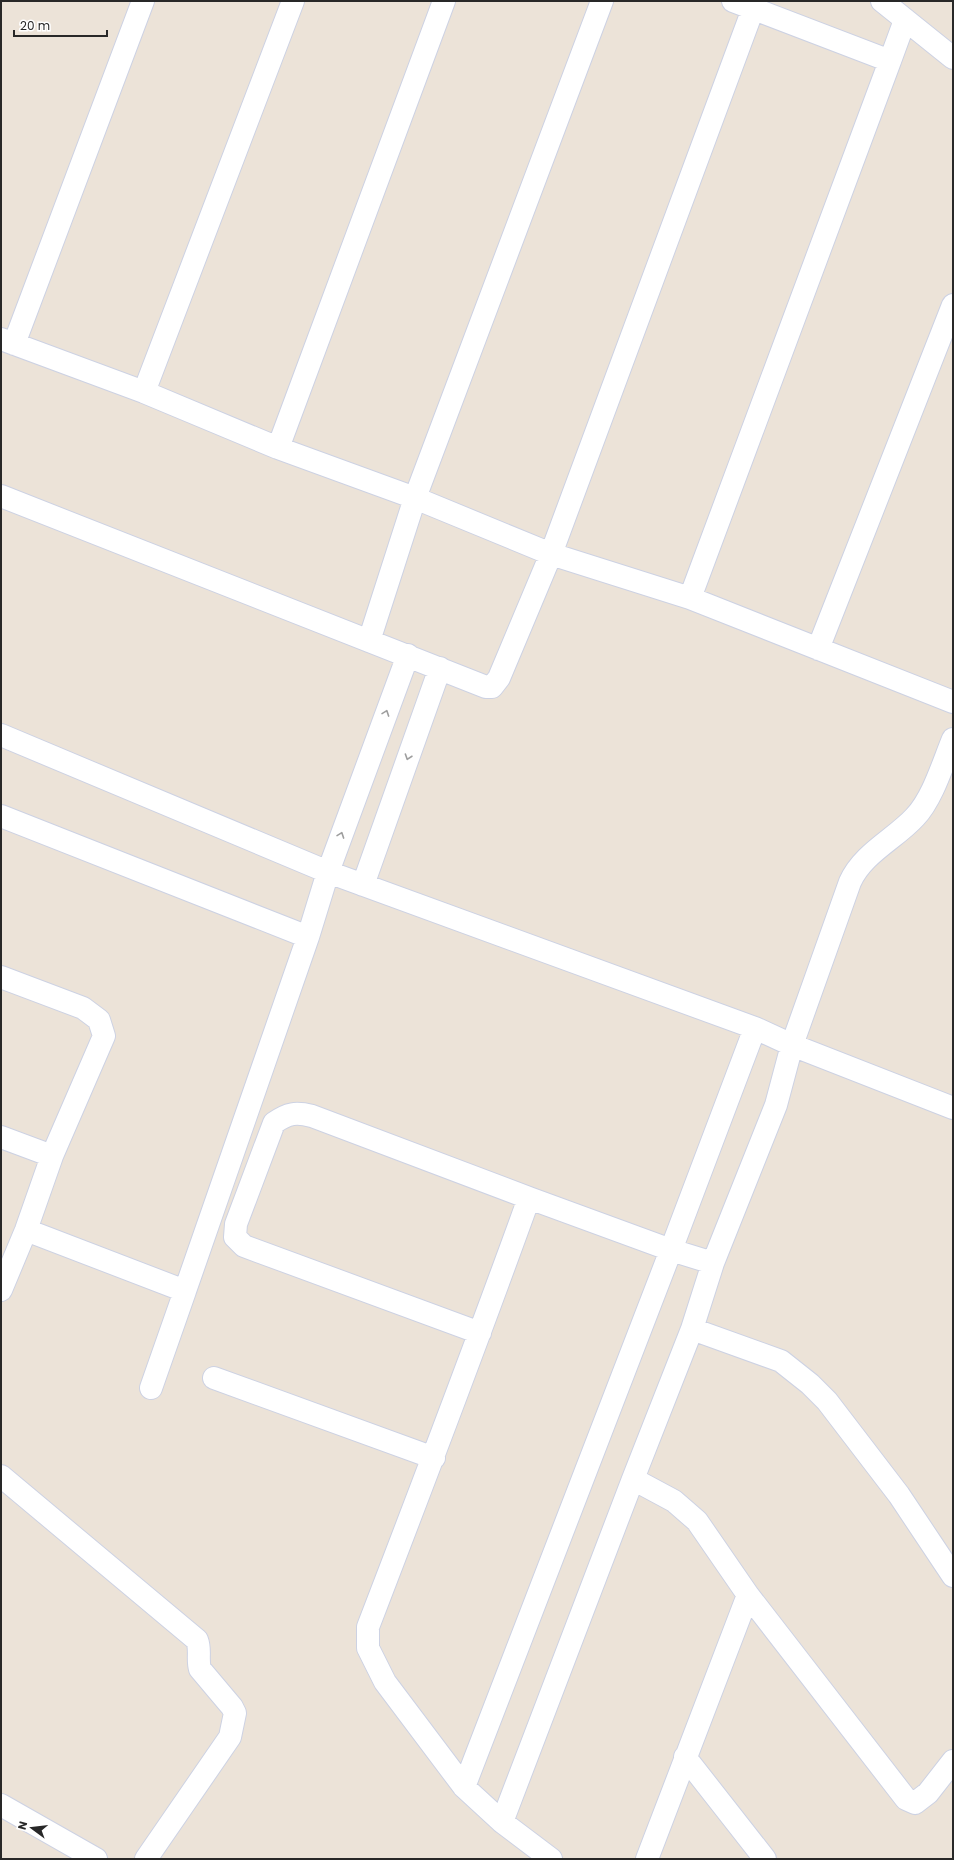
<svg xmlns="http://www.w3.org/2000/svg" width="954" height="1860" viewBox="0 0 954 1860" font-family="Poppins,sans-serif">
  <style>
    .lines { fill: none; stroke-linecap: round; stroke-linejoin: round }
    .street-casing { stroke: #cdd2e3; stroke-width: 24 }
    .street { stroke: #fff; stroke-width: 22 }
    .oneway { stroke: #9e9e9e }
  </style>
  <rect width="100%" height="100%" fill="#ece3d8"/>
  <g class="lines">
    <!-- street casing -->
    <g class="street-casing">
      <path id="street" d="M882 1 953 58
        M753 9 551 554 690 598 953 702
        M890 61 905 20
        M1 339 144 392 278 448 415 498 551 554 499 678 492 687H486L1 496
        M14 344 143 1
        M144 392 293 1
        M278 448 444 1
        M690 598 890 61 733 1
        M369 641 415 498 602 1
        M818 649 953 305
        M1 735 328 872 755 1028 792 1045 953 1108
        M1 816 308 937
        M363 885 440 668
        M1 977 83 1008 99 1020 104 1036 52 1156 26 1230 1 1290
        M1 1137 52 1156
        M529 1198 671 1250 713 1263
        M26 1230 185 1291 308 937 328 872 408 655
        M692 1329 781 1361 810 1384 827 1401 899 1495 953 1576
        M214 1378 434 1458
        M151 1388 185 1291
        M1 1476 197 1640C201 1650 197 1659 200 1669L232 1707 235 1713 230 1737 146 1859
        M633 1479 674 1501 697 1521 748 1595 906 1799 915 1803 928 1793 953 1761
        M685 1757 765 1859
        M464 1787 385 1682 368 1648V1627C423 1484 477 1342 529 1198L312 1116C296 1112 288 1113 274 1123L236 1224 235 1237 244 1246 480 1333
        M1 1805 96 1859
        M502 1822 633 1479 692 1329 713 1263 776 1105 792 1045 850 882C863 853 895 839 915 817 933 798 943 763 953 739
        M551 1859 502 1822 464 1787 671 1250 755 1028
        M647 1859 748 1595"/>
    </g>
    <!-- street -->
    <use href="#street" class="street"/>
  </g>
  <!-- one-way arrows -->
  <defs><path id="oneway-chevron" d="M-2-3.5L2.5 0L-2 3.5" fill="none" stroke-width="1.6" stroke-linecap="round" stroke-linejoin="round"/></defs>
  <g class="oneway">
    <use href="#oneway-chevron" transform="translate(386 713) rotate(-70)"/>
    <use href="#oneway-chevron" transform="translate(408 757) rotate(109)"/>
    <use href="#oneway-chevron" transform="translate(341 835) rotate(-70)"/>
  </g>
  <!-- border -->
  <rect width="954" height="1860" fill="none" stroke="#282828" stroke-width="4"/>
  <!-- north arrow -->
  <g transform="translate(32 1828) rotate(285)" stroke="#ffffff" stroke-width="3" paint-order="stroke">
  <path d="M0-3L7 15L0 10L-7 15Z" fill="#282828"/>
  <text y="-6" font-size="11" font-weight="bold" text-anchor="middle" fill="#282828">N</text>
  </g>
  <!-- scale -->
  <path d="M14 30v6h93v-6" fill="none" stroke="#282828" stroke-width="2"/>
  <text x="20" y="30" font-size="12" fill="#282828" stroke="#ffffff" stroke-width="3" paint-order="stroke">20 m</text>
</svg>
